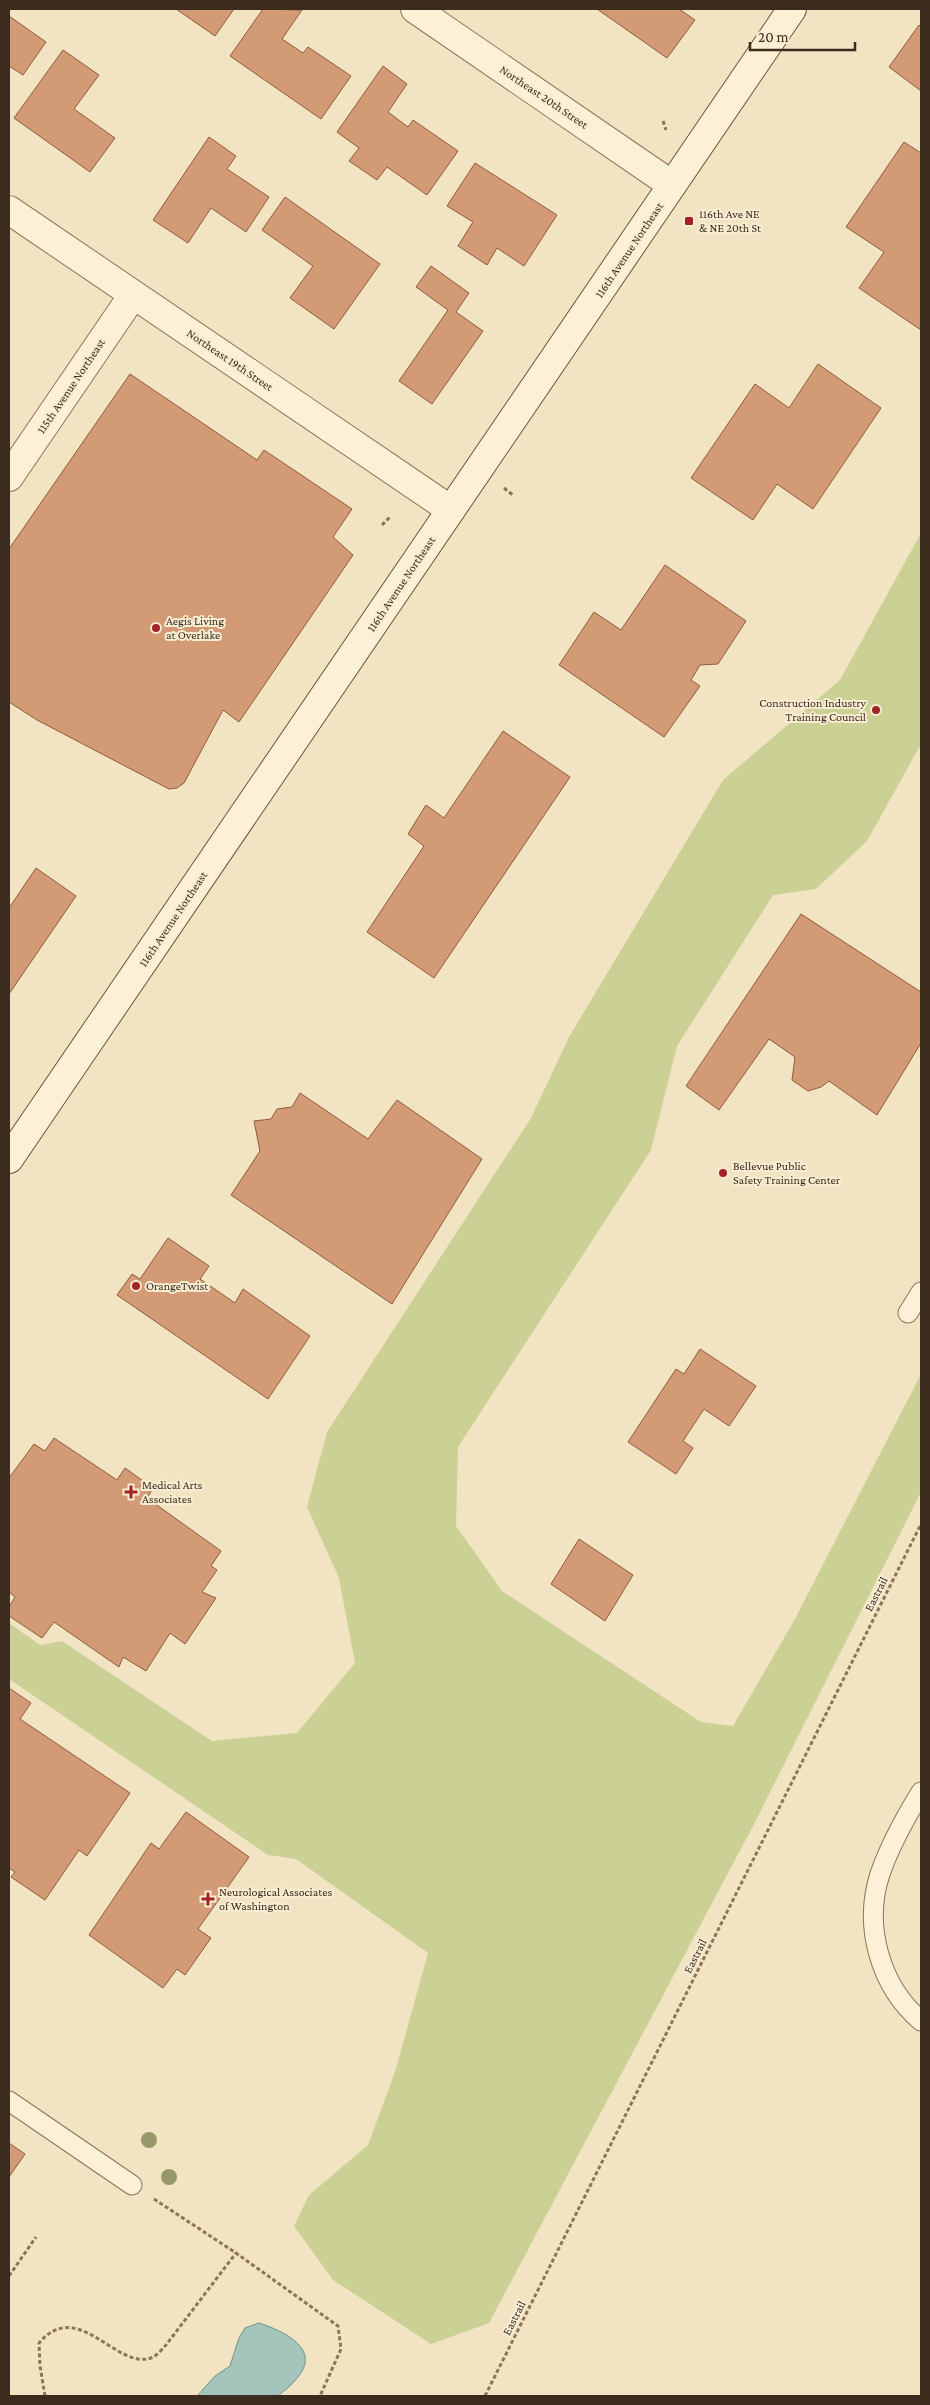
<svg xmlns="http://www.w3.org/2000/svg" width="930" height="2405" viewBox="0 0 930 2405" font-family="'Crimson Pro',serif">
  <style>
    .green { fill: #cbd195 }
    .water { fill: #a5c4bb; stroke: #6b9489 }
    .building { fill: #d39b75; stroke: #8f5b3b }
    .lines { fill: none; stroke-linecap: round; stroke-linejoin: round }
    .lane-casing { stroke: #8e7458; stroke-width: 21 }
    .street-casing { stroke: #8e7458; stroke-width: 30 }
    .secondary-casing { stroke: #70553b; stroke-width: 30 }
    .path { stroke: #8e7458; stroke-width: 3; stroke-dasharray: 4 2.5; stroke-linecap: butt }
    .lane { stroke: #fcf0d7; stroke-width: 19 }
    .street { stroke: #fcf0d7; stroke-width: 28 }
    .secondary { stroke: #fcf0d7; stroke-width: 28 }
    .tree { fill: #97986a }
    .poi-dot { fill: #a22225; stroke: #f8edd3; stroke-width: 2 }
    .labels { text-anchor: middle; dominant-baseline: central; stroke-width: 4; stroke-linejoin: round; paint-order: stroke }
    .street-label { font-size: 12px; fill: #3c2c1d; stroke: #f8edd3 }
    .poi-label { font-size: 12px; fill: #3c2c1d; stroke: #f8edd3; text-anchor: start }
  </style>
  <rect width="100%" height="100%" fill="#f2e3c3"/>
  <!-- green -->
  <path class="green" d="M921 533V744L867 841 816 889 773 895 677 1046 651 1150 458 1447 456 1526 502 1591 701 1722 733 1726 795 1619 921 1374V1492L753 1826 489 2323 431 2344 333 2280 294 2226 309 2195 368 2145 395 2072 428 1953 296 1859 268 1855 9 1679V1623L40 1645 62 1641 212 1741 297 1733 355 1663 339 1578 307 1507 327 1432 531 1118 569 1037 723 780 840 680Z"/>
  <!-- water -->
  <path class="water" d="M259 2323C281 2330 322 2348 298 2377 293 2384 285 2390 278 2396H197L215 2376 230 2366 239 2338 245 2328Z"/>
  <!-- building -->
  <path class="building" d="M176 9H234L215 36Z
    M263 9 302 10 282 39 303 53 308 47 351 76 321 119 230 56Z
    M597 9H679L695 20 667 58Z
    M9 16 46 42 23 75 9 66Z
    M919 25 921 27V91L889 67Z
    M63 50 99 75 74 109 115 138 90 172 14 118Z
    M383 66 407 84 388 112 408 127 413 120 458 151 427 195 387 167 377 180 349 161 359 148 337 132Z
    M209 137 236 156 227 169 269 197 246 232 211 208 188 243 153 220Z
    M904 142 921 153V330L859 288 884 252 846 227Z
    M475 163 557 215 524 266 497 248 487 265 458 246 473 222 447 206Z
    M285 197 380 264 334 329 290 298 313 266 262 230Z
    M431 266 469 293 456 312 483 331 432 404 399 381 448 310 416 287Z
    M818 364 881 408 813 509 777 484 753 520 691 478 755 384 789 408Z
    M130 374 257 460 264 450 352 509 333 537 353 555 239 722 223 710 184 783 177 788 169 789 37 720 9 702V549Z
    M665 565 746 621 718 664 700 665 691 680 700 686 664 737 559 665 594 612 621 630Z
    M503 731 570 777 434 978 367 932 424 846 408 834 426 805 444 818Z
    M36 868 76 896 9 994V908Z
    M801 914 921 992V1043L877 1115 829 1081 821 1087 808 1091 792 1080 795 1057 769 1039 719 1110 686 1086Z
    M300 1093 368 1139 397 1100 482 1159 392 1304 231 1195 260 1151 254 1121 271 1119 277 1109 292 1107Z
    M168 1238 209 1266 200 1279 235 1303 243 1289 310 1336 268 1399 117 1295 132 1274 140 1279Z
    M700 1349 756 1386 729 1426 704 1409 683 1441 693 1448 676 1474 628 1442 676 1369 684 1374Z
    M54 1438 117 1480 125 1468 153 1488 147 1498 221 1551 211 1566 217 1570 202 1592 216 1598 185 1644 170 1633 146 1671 123 1657 119 1667 54 1622 42 1638 9 1616V1607L15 1597 9 1592V1478L34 1444 45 1451Z
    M579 1539 633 1575 605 1621 551 1584Z
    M9 1688 31 1703 20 1719 130 1793 87 1856 79 1850 45 1900 11 1877 15 1872 9 1868Z
    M186 1812 249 1857 198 1929 211 1938 185 1975 177 1969 163 1988 89 1935 151 1843 159 1849Z
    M9 2143 25 2154 9 2177Z"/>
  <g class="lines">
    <!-- lane casing -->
    <g class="lane-casing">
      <path id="lane" d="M908 1313 921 1292
        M921 1792C905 1818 890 1845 880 1874 863 1926 880 1986 921 2021
        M9 2101 132 2185"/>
    </g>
    <!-- street casing -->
    <g class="street-casing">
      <path id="street" d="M415 9 672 185
        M9 210 451 510
        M9 477 133 295"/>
    </g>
    <!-- secondary casing -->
    <g class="secondary-casing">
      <path id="secondary" d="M9 1159 792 9"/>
    </g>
    <!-- path -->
    <path class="path" d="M663 121 666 130
      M504 488 513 495
      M382 525 391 516
      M154 2199 236 2253 338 2326 341 2349 320 2396
      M9 2276 36 2237
      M45 2396 40 2366 39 2343C78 2297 116 2370 151 2358 157 2356 162 2349 166 2345L236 2253
      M485 2396 921 1524"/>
    <!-- lane -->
    <use href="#lane" class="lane"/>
    <!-- street -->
    <use href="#street" class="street"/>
    <!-- secondary -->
    <use href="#secondary" class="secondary"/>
  </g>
  <!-- trees -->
  <g class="tree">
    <circle cx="149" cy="2140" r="8"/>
    <circle cx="169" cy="2177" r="8"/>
  </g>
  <!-- markers -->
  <g class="poi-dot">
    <rect x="684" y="216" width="10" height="10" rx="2.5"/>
    <circle cx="156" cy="628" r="5"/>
    <circle cx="876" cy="710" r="5"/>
    <circle cx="723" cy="1173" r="5"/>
    <circle cx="136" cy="1286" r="5"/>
    <path d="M128.5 1484.5h5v5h5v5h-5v5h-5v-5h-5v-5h5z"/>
    <path d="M205.5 1891.5h5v5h5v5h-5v5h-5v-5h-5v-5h5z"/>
  </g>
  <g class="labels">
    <!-- street labels -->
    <g class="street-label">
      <text transform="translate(544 97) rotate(34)">Northeast 20th Street</text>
      <text transform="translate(629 250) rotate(-56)">116th Avenue Northeast</text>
      <text transform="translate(230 360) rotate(34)">Northeast 19th Street</text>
      <text transform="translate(71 386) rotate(-56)">115th Avenue Northeast</text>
      <text transform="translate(401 584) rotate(-56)">116th Avenue Northeast</text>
      <text transform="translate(173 919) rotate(-56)">116th Avenue Northeast</text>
      <text transform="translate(876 1594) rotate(-63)">Eastrail</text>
      <text transform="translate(695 1956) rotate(-63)">Eastrail</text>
      <text transform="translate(514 2318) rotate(-63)">Eastrail</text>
    </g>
    <!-- poi labels -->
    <g class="poi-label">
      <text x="699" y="214">116th Ave NE<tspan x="699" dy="14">&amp; NE 20th St</tspan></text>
      <text x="166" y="621">Aegis Living<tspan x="166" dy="14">at Overlake</tspan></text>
      <text x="866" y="703" text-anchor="end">Construction Industry<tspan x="866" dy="14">Training Council</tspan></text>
      <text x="733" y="1166">Bellevue Public<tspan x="733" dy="14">Safety Training Center</tspan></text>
      <text x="146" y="1286">OrangeTwist</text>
      <text x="142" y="1485">Medical Arts<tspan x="142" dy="14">Associates</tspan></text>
      <text x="219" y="1892">Neurological Associates<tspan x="219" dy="14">of Washington</tspan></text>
    </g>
  </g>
  <!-- border -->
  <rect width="930" height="2405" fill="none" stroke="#3c2c1d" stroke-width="20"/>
  <!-- scale -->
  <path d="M750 42v8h105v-8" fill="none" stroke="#3c2c1d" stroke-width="2.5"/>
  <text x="758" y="42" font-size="15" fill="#3c2c1d" stroke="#f8edd3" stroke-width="4" paint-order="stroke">20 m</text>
</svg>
